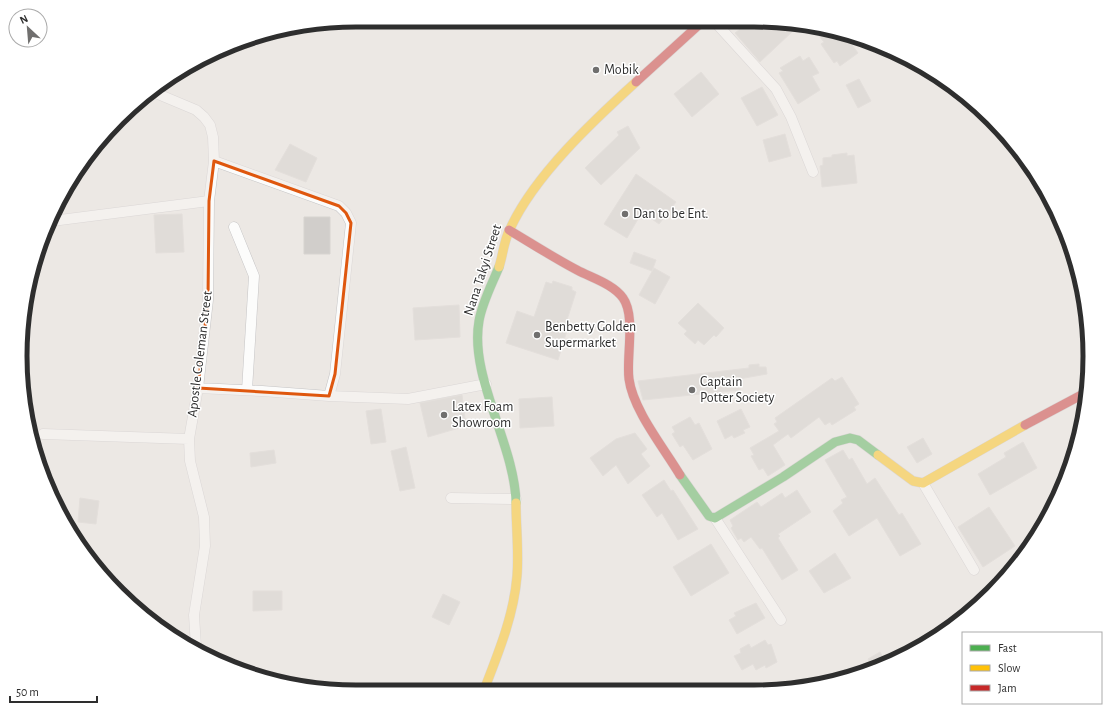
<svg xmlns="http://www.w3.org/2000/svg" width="1110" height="712" viewBox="0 0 1110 712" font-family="'Alegreya Sans',sans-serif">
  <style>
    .building { fill: #d1cecb; stroke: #d7d4d0 }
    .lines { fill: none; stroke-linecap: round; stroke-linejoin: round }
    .street-casing { stroke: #c5c4c5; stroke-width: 11 }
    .fast-casing { stroke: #c5c4c5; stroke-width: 10 }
    .slow-casing { stroke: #c5c4c5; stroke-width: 10 }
    .jam-casing { stroke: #c5c4c5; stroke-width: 10 }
    .street { stroke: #fcfcfb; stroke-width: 10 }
    .fast { stroke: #4caf50; stroke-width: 9 }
    .slow { stroke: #ffc107; stroke-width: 9 }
    .jam { stroke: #c62828; stroke-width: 9 }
    .marked { fill: none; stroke: #df570e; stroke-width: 3; stroke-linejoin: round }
    .poi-dot { fill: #706f6e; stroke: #fff; stroke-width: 1.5 }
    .labels { text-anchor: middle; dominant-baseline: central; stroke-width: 3; stroke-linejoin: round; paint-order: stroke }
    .poi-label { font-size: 14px; fill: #2e2e2e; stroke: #fff; text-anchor: start }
    .street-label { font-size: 14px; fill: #2e2e2e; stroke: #fff }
    .rim { fill: none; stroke: #2e2e2e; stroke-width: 5 }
  </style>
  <rect width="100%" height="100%" fill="#ece8e4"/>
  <!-- building -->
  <path class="building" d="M748 23H788L793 31 760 62 735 33Z
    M826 31 847 38 858 53 840 66 837 61 834 63 821 44 824 42 819 36Z
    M800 56 803 61 809 57 819 73 812 76 820 90 798 104 779 73 783 71 780 68Z
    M701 72 719 94 692 117 674 94Z
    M859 79 871 101 858 108 846 85Z
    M762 87 778 115 757 126 741 98Z
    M628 126 640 148 601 185 585 168 619 135 617 132Z
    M785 134 791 156 769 162 763 140Z
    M290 144 317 158 306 182 275 170Z
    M847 153V156L854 155 857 183 822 187 820 166 823 165V158L832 157V155Z
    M636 174 676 202 659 224 642 212 627 238 604 224Z
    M182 214 184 252 156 253 154 215Z
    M304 217H330V254H304Z
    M634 252 656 260 652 271 630 263Z
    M654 268 670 277 655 304 639 295Z
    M553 281 572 287V290L576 292 565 326 568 327 558 360 506 343 517 311 534 317 546 282 552 284Z
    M698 303 724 328 716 337 714 335 704 345 698 340 695 344 684 334 687 331 678 323Z
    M459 305 460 337 415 340 413 308Z
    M759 364V367H766L767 374 739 379 740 390 643 400 638 381 749 368V365Z
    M842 377 859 404 854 407 856 410 832 425 830 422 825 425 819 417 791 438 788 434 773 445 785 465 768 476 763 468 759 470 751 456 754 455 750 448 779 431 774 424 777 422 775 418 832 378 835 381Z
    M462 395 466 426 428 437 420 403Z
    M552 397 554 426 520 428 519 399Z
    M381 409 386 442 371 444 366 411Z
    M741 409 750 427 743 430 745 433 734 438 732 435 725 439 717 421Z
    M690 417 695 425 699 423 712 449 693 460 683 445 680 447 672 434 675 432 672 427Z
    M635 433 647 449 641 454 650 466 628 484 616 465 603 476 590 458 616 439Z
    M923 438 932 454 917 463 907 447Z
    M1023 442 1037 468 990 495 978 474 1006 457 1004 453Z
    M406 447 415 488 400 491 391 451Z
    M274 450 276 463 251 467 250 453Z
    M843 450 849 460 852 458 867 484 875 478 899 515 902 513 921 544 900 556 877 518 849 536 833 511 843 503 841 500 847 497 825 460Z
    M664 480 671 491 673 490 698 529 678 540 662 513 657 517 642 495Z
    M797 490 811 512 778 534 780 536 778 538 798 570 782 580 762 548 760 549 751 537 744 542 741 538 738 540 731 528 733 526 730 520 757 502 761 507 782 493 785 498Z
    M80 498 99 501 96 524 78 522Z
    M989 507 1015 546 983 567 958 527Z
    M711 544 729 573 691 596 673 567Z
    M835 553 851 578 824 593 809 571Z
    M253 591H282V610L253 611Z
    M443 594 460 602 449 625 432 617Z
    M756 603 765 618 737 634 729 620 736 616 734 613Z
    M765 640 768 645 771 644 777 662 766 668 765 665 756 670 753 664 742 670 734 656 741 653 740 649 749 644 751 648Z
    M880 652 886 663 873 668 868 659Z"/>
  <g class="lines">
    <!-- street casing -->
    <g class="street-casing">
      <path id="street" d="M715 22 776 89 791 117 813 172
        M153 92 196 110 204 117 210 125 213 137 214 161 209 201 208 300 198 388 189 439 190 461 204 517 205 546 194 615 196 647
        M52 221 209 201
        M234 227 254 276 247 390
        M198 388 262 391 329 396 335 374 351 223 346 213 339 206 214 161
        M329 396 408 399 486 384
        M43 434 189 439
        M923 483 974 570
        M451 498 516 499
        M715 518 781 620"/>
    </g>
    <!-- fast casing -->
    <g class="fast-casing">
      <path id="fast" d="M499 267C492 284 482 303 479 321 469 377 515 445 516 503
        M680 475 709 516 715 518 783 477 835 442 850 438 858 440 878 455"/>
    </g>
    <!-- slow casing -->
    <g class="slow-casing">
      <path id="slow" d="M499 267C503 255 504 240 510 229 534 176 593 121 636 82
        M878 455 913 481 923 483 1025 425
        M484 690C498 654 514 615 517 576 519 552 516 527 516 503"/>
    </g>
    <!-- jam casing -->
    <g class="jam-casing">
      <path id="jam" d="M636 82 702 22
        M509 230C531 243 554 258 577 270 592 278 613 284 623 298 636 316 626 358 629 379 633 410 664 448 680 475
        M1025 425 1087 392"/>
    </g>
    <!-- street -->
    <use href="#street" class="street"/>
    <!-- fast -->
    <use href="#fast" class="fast"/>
    <!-- slow -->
    <use href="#slow" class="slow"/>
    <!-- jam -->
    <use href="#jam" class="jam"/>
  </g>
  <!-- marked area -->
  <path d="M0 0H1110V712H0ZM214 161 339 206 346 213 351 223 335 374 329 396 198 388 208 300 209 201Z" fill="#ece8e4" fill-opacity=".55" fill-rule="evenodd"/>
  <path class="marked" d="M214 161 339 206 346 213 351 223 335 374 329 396 198 388 208 300 209 201Z"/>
  <!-- markers -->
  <g class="poi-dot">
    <circle cx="596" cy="70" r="4"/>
    <circle cx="625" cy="214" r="4"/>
    <circle cx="537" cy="335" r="4"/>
    <circle cx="692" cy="390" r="4"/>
    <circle cx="444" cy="415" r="4"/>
  </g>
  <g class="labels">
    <!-- poi labels -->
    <g class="poi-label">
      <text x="604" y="70">Mobik</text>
      <text x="633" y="214">Dan to be Ent.</text>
      <text x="545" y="327">Benbetty Golden<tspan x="545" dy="16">Supermarket</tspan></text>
      <text x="700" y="382">Captain<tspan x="700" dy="16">Potter Society</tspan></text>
      <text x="452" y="407">Latex Foam<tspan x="452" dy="16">Showroom</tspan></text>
    </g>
    <!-- street labels -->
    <g class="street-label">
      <text transform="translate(483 270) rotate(-72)">Nana Takyi Street</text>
      <text transform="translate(200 354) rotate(-83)">Apostle Coleman Street</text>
    </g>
  </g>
  <!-- crop -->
  <path d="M0 0H1110V712H0ZM356 27H754A329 329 0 0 1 1083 356V356A329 329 0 0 1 754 685H356A329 329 0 0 1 27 356V356A329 329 0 0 1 356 27Z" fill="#fff" fill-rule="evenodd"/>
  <path class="rim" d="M356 27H754A329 329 0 0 1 1083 356V356A329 329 0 0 1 754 685H356A329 329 0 0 1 27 356V356A329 329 0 0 1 356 27Z"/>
  <!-- legend -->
  <rect x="962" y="632" width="140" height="72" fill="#ffffff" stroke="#ababab"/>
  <rect x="970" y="645" width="20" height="6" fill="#4caf50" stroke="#ababab"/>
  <text x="998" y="652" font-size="12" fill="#2e2e2e">Fast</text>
  <rect x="970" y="665" width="20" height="6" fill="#ffc107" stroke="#ababab"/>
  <text x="998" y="672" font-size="12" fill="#2e2e2e">Slow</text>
  <rect x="970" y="685" width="20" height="6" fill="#c62828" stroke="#ababab"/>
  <text x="998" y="692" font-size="12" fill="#2e2e2e">Jam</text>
  <!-- north arrow -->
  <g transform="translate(28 28) rotate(334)"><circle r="19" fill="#ffffff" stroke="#ababab"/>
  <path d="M0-3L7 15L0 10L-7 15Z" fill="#706f6e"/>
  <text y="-6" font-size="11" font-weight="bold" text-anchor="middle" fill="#2e2e2e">N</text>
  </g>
  <!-- scale -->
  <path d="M10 696v6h87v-6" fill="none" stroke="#2e2e2e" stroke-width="2"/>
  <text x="16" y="696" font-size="12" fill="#2e2e2e" stroke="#ffffff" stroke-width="3" paint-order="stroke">50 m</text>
</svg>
